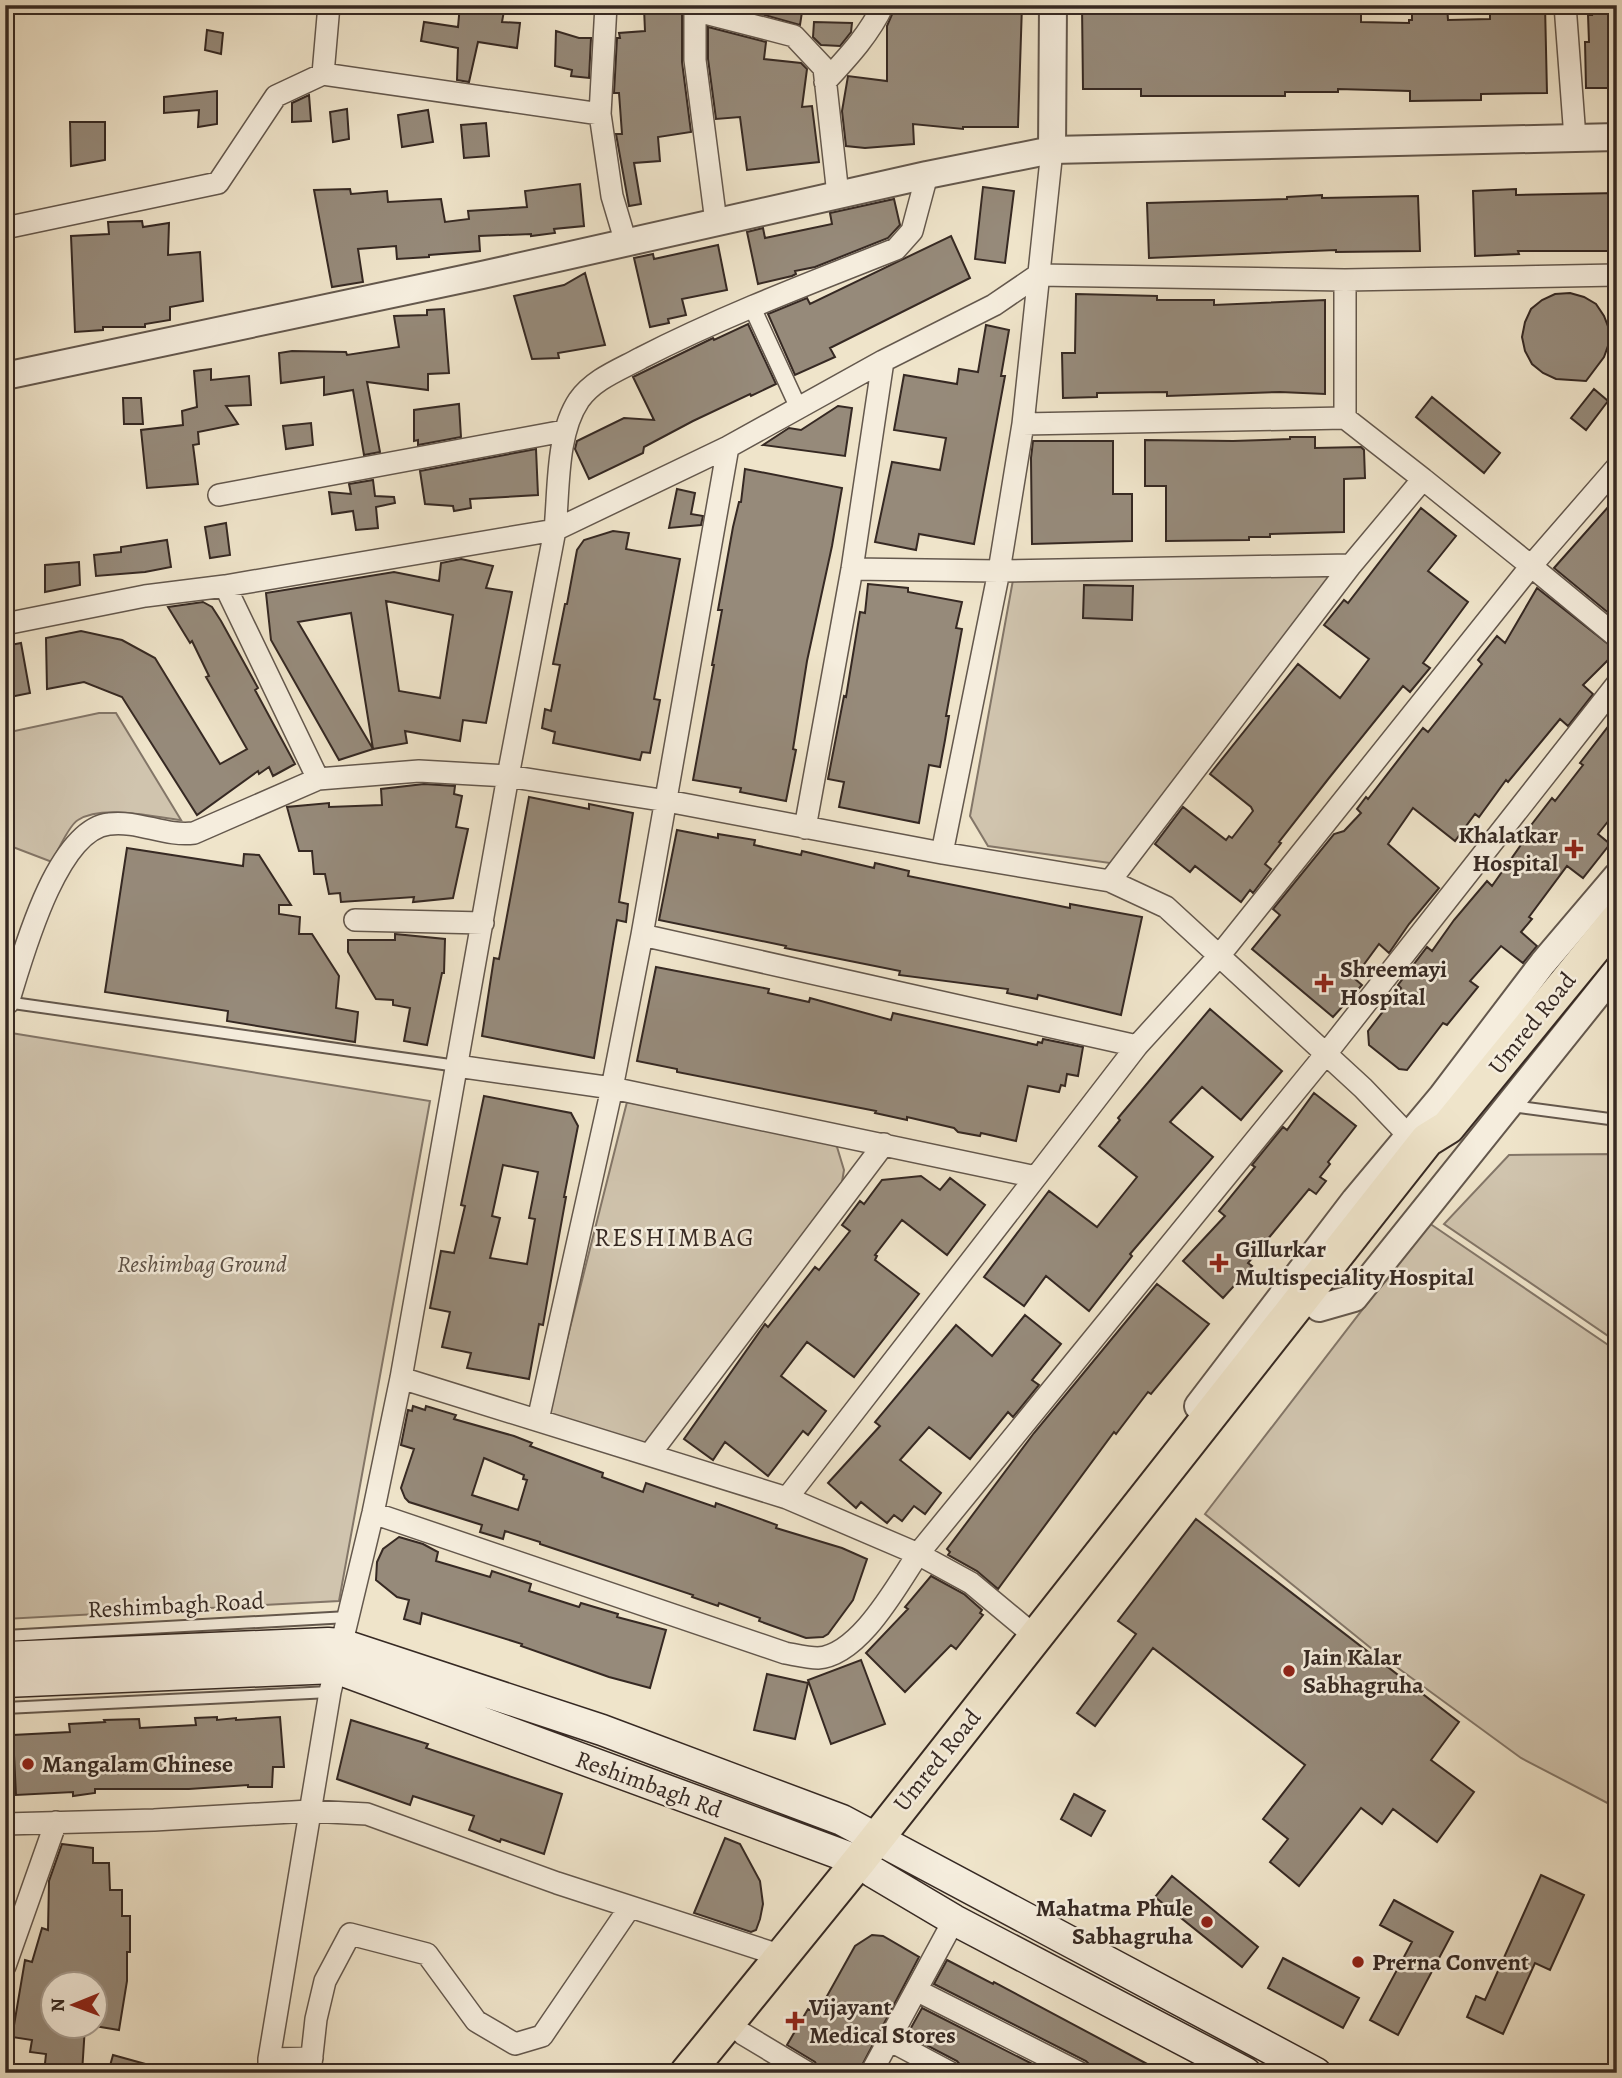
<svg xmlns="http://www.w3.org/2000/svg" width="1622" height="2078" viewBox="0 0 1622 2078" font-family="Alegreya,serif">
  <style>
    .green { fill: #d0c4ae; stroke: #837668; stroke-width: 2 }
    .building { fill: #968a7a; stroke: #362923; stroke-width: 2; fill-rule: evenodd }
    .lines { fill: none; stroke-linecap: round; stroke-linejoin: round }
    .service-casing { stroke: #64584d; stroke-width: 14 }
    .pedestrian-casing { stroke: #64584d; stroke-width: 19 }
    .minor-casing { stroke: #64584d; stroke-width: 24 }
    .tertiary-casing { stroke: #64584d; stroke-width: 30 }
    .secondary-casing { stroke: #362923; stroke-width: 33 }
    .primary-casing { stroke: #362923; stroke-width: 37 }
    .service { stroke: #f5eddd; stroke-width: 10 }
    .pedestrian { stroke: #f5eddd; stroke-width: 16 }
    .minor { stroke: #f5eddd; stroke-width: 21 }
    .tertiary { stroke: #f5eddd; stroke-width: 26 }
    .secondary { stroke: #f5eddd; stroke-width: 30 }
    .primary { stroke: #efe4ca; stroke-width: 33 }
    .poi-dot { fill: #8f2418; stroke: #f5eddd; stroke-width: 2.5 }
    .labels { text-anchor: middle; dominant-baseline: central; stroke-width: 5; stroke-linejoin: round; paint-order: stroke }
    .poi-label { font-size: 24px; font-weight: bold; fill: #362923; stroke: #f5eddd; text-anchor: start }
    .street-label { font-size: 24px; fill: #362923; stroke: #f5eddd }
    .park-label { font-size: 24px; font-style: italic; fill: #5c5046; stroke: #f5eddd }
    .neighbourhood-label { font-size: 26px; letter-spacing: 2px; fill: #362923; stroke: #f5eddd }
  </style>
  <rect width="100%" height="100%" fill="#efe4ca"/>
  <filter id="stains"><feTurbulence type="fractalNoise" baseFrequency=".00286" numOctaves="4"/><feColorMatrix values="0 0 0 0 .2 0 0 0 0 .09 0 0 0 0 .02 0 0 0 .5 -.17"/></filter>
  <radialGradient id="worn" r=".72"><stop offset=".6" stop-color="#630" stop-opacity="0"/><stop offset="1" stop-color="#630" stop-opacity=".3"/></radialGradient>
  <!-- green -->
  <path class="green" d="M1330 576 1117 864 988 846 970 816 1013 580Z
    M99 713H116L181 820C153 817 102 804 78 820 69 825 57 852 52 862L5 844V733Z
    M5 1032 430 1101 339 1601 5 1619Z
    M627 1102 827 1141 837 1147 844 1170 842 1182 646 1446 548 1415Z
    M1617 1154V1342L1444 1224 1509 1155Z
    M1429 1223 1617 1351V1808L1521 1758 1372 1649 1205 1514Z"/>
  <!-- building -->
  <path class="building" d="M460 5H505L502 22 520 23 517 48 478 42 469 82 457 80 458 48 421 41 424 22 458 27Z
    M896 5H1022L1018 127H963V129L913 124 914 144 865 148 846 146 842 111 848 76 887 81V26Z
    M1082 5H1361V22L1409 23V20H1412V5H1447L1448 20 1490 19V5H1545L1547 93 1481 94V100L1410 101V91L1338 89V92H1285V96H1141V89H1083Z
    M1591 5H1617V88H1586L1585 42H1589L1588 15H1592Z
    M644 8H682V62L691 132 658 137 660 161 634 163 641 204 629 206 616 134H622L619 93H614L617 38H620L619 33 645 31Z
    M762 8 802 12 800 25 761 14Z
    M814 22 852 23 851 32 840 46 821 45 813 37Z
    M708 27 766 42 764 59 801 63 807 69 802 107 812 106 819 162 747 170 740 117 716 119 708 59Z
    M207 30 223 33 221 54 205 50Z
    M556 31 579 38H591L589 78 571 76 572 70 555 66Z
    M217 91V124L198 127 199 110 164 113V97Z
    M309 95 311 121 292 122V103Z
    M347 109 349 139 333 142 330 112Z
    M428 110 433 142 402 147 398 115Z
    M70 122H105V160L71 166Z
    M486 123 489 156 464 158 461 125Z
    M580 184 584 226 554 229 555 233 531 236V234L479 236 480 251 429 255V257L397 259 396 246 358 249 363 282 332 287 314 190 350 189 351 194 387 191 388 202 441 199 445 222 469 219 468 211 527 207 525 191Z
    M983 187 1014 191 1005 263 975 259Z
    M1516 189V195L1617 193V251H1518L1519 254 1475 256 1473 191Z
    M1322 195V198L1418 196 1420 251 1336 252V250L1149 258 1147 203 1287 199V197Z
    M894 199 900 225 888 238 815 267 795 271 796 274 792 276 758 284 747 232 763 228 765 238 832 224 830 213Z
    M142 221 143 227 169 223 168 255 200 252 203 301 170 307V320L145 324V327H103V330L75 332 71 236 109 234 108 222Z
    M951 236 970 278 830 348 835 357 795 375 768 314 807 298 810 304Z
    M718 245 727 290 682 299 686 315 668 319 669 323 650 327 634 258 653 254 654 259Z
    M585 273 605 345 558 353 559 358 532 359 514 296 564 285Z
    M1570 293 1584 297 1596 304 1604 316 1609 329V343L1604 357 1586 381 1556 379 1543 373 1532 364 1525 351 1522 337 1525 322 1531 309 1542 300 1555 294Z
    M1076 294 1157 296V300H1214V305L1325 300V394L1280 392 1167 396V392L1097 393V397L1063 398 1062 353H1075Z
    M444 309 449 373 428 374V390L367 382 380 452 364 455 353 390 324 395V377L281 383 279 353 292 351 346 352 347 355 399 347 394 316 427 315V310Z
    M748 324 776 384 751 396 750 394 693 421 644 447 643 453 589 479 575 449 577 441 624 418 654 420 633 377 709 340 713 338 714 340Z
    M986 325 1009 330 1001 376H1005L974 544 919 534 916 550 875 542 892 462 940 470 946 438 894 430 904 375 957 384 959 369 978 372Z
    M211 369V380L249 376 251 405 226 406 238 424 198 432 199 444 193 445 198 484 147 488 141 430 183 425 182 411 197 407 194 371Z
    M1594 389 1608 401 1586 430 1571 418Z
    M1432 397 1500 453 1484 473 1416 417Z
    M123 398H141L143 424H124Z
    M459 404 461 437 418 445V440L414 441V410Z
    M838 406 852 408 845 456 763 445 789 428 801 430Z
    M311 423 313 445 286 449 283 426Z
    M1290 437H1315V448L1361 447 1364 450 1365 478 1344 479V532L1270 534V537H1249V540L1166 541V486H1145V440L1233 441 1290 439Z
    M1033 441H1113V494H1132V541L1032 544 1031 458Z
    M536 449 538 495 470 499 471 508 454 511 453 506 425 504 420 471Z
    M745 469 842 488 832 546 807 661 793 749 796 750 786 801 740 792 741 788 693 780 714 665H712L722 610H718L733 527 739 502H741Z
    M373 480 375 496 394 497 395 503 376 507 378 528 356 530 353 511 332 514 329 492 351 494 349 484Z
    M677 489 695 493 691 514 703 516 701 525 669 528Z
    M1617 497V620L1554 568Z
    M1421 508 1456 536 1428 571 1468 602 1423 663 1430 668 1410 692 1403 686 1329 778 1279 842 1281 843 1265 864 1271 869 1253 893 1250 890 1241 902 1195 866 1190 872 1155 844 1183 807 1226 840 1229 836 1232 838 1253 811 1251 807 1210 774 1298 664 1340 698 1369 659 1324 625 1344 600 1348 603Z
    M226 523 230 555 210 558 205 527Z
    M613 531 629 533 626 549 680 559 654 699 660 700 650 753 642 752 640 760 553 743 555 732 542 728 545 709 551 711 560 665 553 664 565 604H567L577 550 584 540Z
    M167 540 171 567 145 572 96 576 94 555 121 552V547Z
    M461 559 493 566 486 588 512 592 486 723 463 720 460 741 405 731 407 743 373 749 339 760 271 640 266 593 394 572 439 581 441 563ZM386 601 453 615 440 698 399 691ZM351 613 373 749 298 622Z
    M79 562 80 585 45 592V565Z
    M868 584 908 588V592L962 602 956 628 962 629 946 716H949L945 740 940 767 929 765 919 823 839 807 844 782 828 779 844 696 846 697 860 612 865 613Z
    M1084 585 1133 586 1132 620 1083 618Z
    M1537 588 1617 651 1583 685 1593 694 1568 726 1560 719 1508 782 1506 780 1479 817 1475 814 1455 841 1413 808 1388 844 1439 888 1409 924 1389 953 1379 944 1354 978 1362 985 1333 1017 1252 949 1280 915 1273 909 1334 834 1344 831 1361 813 1357 809 1366 797 1368 799 1423 728 1428 732 1482 664 1478 660 1497 636 1505 643Z
    M203 602 212 607 221 621 258 688 255 690 295 764 273 776 269 767 259 774 258 771 197 815 122 697 84 682 47 689 46 638 81 631 122 640 155 658 220 764 247 749 206 677 209 676 192 641 190 643 168 607Z
    M21 643 30 693 5 698V646Z
    M1617 715V810L1598 834 1610 844 1583 878 1567 866 1529 917 1532 919 1521 932 1537 946 1523 963 1501 946 1470 981 1478 987 1447 1025 1443 1023 1407 1070 1399 1069 1369 1045 1368 1031 1401 988 1398 985 1427 947 1432 951 1454 920 1487 881 1492 886 1528 835 1525 833 1552 798 1555 801 1583 765 1580 763Z
    M424 784 455 786 454 794 462 796 456 827 468 829 453 898 413 902 414 897 341 902 340 893 329 894 325 874H314L312 851H299L287 807 329 803V807L382 805 381 789Z
    M529 797 589 809V804L633 813 619 902 628 904 626 922 617 920 594 1058 482 1036 494 958 499 959Z
    M677 830 718 838V834L755 840 754 845 801 855 802 851 874 868 875 863 909 871 908 876 984 891 1070 908V904L1142 917 1121 1015 1038 995 1037 999 1007 993 1008 989 899 975 900 971 785 948 786 946 659 920Z
    M127 848 243 866 244 854 259 855 291 905H279V914L300 917 299 934H312L339 976 336 1008 358 1012 355 1042 227 1021 228 1011 105 992Z
    M395 934 445 939 444 973H442L427 1045 404 1041 410 1008 393 1005V1000L376 999 348 952V940H395Z
    M656 967 769 989 768 993 809 1002 810 998 891 1020 893 1013 1037 1045 1038 1042 1042 1043 1043 1039 1083 1047 1078 1076 1067 1074 1065 1086 1061 1085 1059 1092 1028 1086 1016 1141 981 1133 980 1136 958 1132 954 1128 907 1117V1120L875 1113 876 1111 677 1072V1069L637 1061Z
    M1210 1009 1282 1071 1241 1120 1202 1087 1170 1122 1213 1157 1130 1254 1132 1256 1089 1311 1046 1276 1024 1306 984 1277 1049 1191 1097 1227 1137 1177 1099 1146 1120 1120 1118 1118Z
    M1314 1093 1356 1126 1328 1162 1330 1164 1320 1177 1326 1181 1316 1194 1309 1189 1248 1263 1252 1266 1223 1298 1183 1261 1225 1216 1219 1211 1255 1167 1252 1165 1283 1127 1287 1130Z
    M484 1096 571 1113 578 1126 564 1197H566L543 1325 539 1324 529 1379 467 1368 471 1353 442 1347 450 1312 430 1308 441 1251 454 1253 465 1206 461 1205ZM503 1165 538 1172 529 1218 535 1219 527 1264 490 1258 500 1218 492 1216Z
    M921 1176 940 1190 950 1178 985 1205 947 1255 902 1220 875 1255 877 1256 875 1260 919 1294 854 1377 807 1342 781 1376 826 1411 808 1435 803 1431 768 1476 725 1442 713 1460 684 1439 765 1324 768 1327 815 1267 819 1270 850 1231 842 1225 860 1201 864 1204 882 1180Z
    M1157 1284 1209 1324 1151 1394 1148 1392 1116 1434 1114 1432 998 1589 977 1571 948 1555 950 1552 947 1549 1034 1433Z
    M1025 1315 1061 1344 1032 1380 1039 1385 1013 1417 1008 1412 970 1459 929 1427 900 1460 941 1493 925 1514 914 1506 902 1521 894 1515 887 1523 861 1502 856 1508 828 1483 880 1426 875 1422 956 1325 992 1356Z
    M413 1406 425 1410 426 1406 456 1415 454 1419 514 1436 532 1443 530 1446 603 1473 602 1477 643 1492 646 1483 715 1507 716 1503 777 1525 776 1528 842 1548 867 1559 853 1600 828 1634 823 1637 806 1638 759 1621 760 1618 719 1603 718 1606 692 1597 693 1595 540 1544V1542L505 1531 503 1539 480 1532 482 1525 409 1502 405 1498 401 1488 414 1449 401 1445 408 1410 412 1411ZM484 1458 524 1475 523 1479 527 1480 518 1510 472 1495Z
    M1196 1519 1459 1722 1431 1760 1474 1792 1437 1842 1393 1809 1382 1824 1361 1808 1299 1886 1270 1862 1288 1839 1263 1819 1305 1765 1153 1648 1095 1726 1077 1713 1136 1634 1118 1621Z
    M399 1537 423 1544 438 1552 436 1561 490 1577 492 1571 531 1584 529 1591 579 1607 581 1603 618 1614 617 1617 666 1630 650 1688 609 1677 521 1646 522 1644 422 1613 420 1624 404 1619 409 1600 397 1597 376 1580 377 1562 383 1549Z
    M931 1576 964 1594 982 1610 980 1613 983 1615 956 1649 951 1645 905 1692 866 1653 908 1609 905 1607Z
    M861 1660 885 1724 831 1744 808 1680Z
    M767 1674 808 1683 795 1739 754 1730Z
    M217 1717V1720L236 1718V1720L280 1717 284 1767H273L272 1787H248V1785L189 1789H95V1793L73 1796V1792L16 1795 13 1735 70 1732 69 1724 105 1722 104 1720 139 1719 140 1728 196 1725 195 1718Z
    M351 1720 428 1744 426 1748 562 1794 544 1854 501 1839 500 1842 469 1830 474 1816 413 1796 410 1805 337 1779Z
    M1074 1794 1105 1811 1091 1836 1061 1819Z
    M725 1838 740 1844 760 1881 763 1904 760 1919 756 1930 751 1932 694 1913Z
    M62 1844 93 1848V1863H109L110 1890H122V1916H130V1952H127V1981L119 2030 94 2026V1984H52V1988H50L52 2026H85L82 2073H44L46 2054 30 2052 32 2040 12 2037 25 1960 32 1962 42 1928 48 1930 49 1881Z
    M1541 1875 1584 1895 1550 1970 1535 1963 1503 2034 1467 2017 1476 1996 1485 2000Z
    M1172 1876 1258 1947 1242 1967 1155 1897Z
    M1394 1900 1453 1932 1398 2035 1370 2020 1412 1942 1380 1925Z
    M872 1935 883 1936 919 1957 858 2073H821L815 2062 787 2045 808 2009 817 2014 855 1946Z
    M1283 1958 1359 1998 1343 2028 1268 1988Z
    M947 1960 993 1984 994 1982 1164 2073H1093L1091 2066 1086 2061 934 1984Z
    M922 2008 1050 2073H972L963 2068 957 2061 907 2035Z
    M113 2055 160 2068 159 2073H108Z"/>
  <g class="lines">
    <!-- service casing -->
    <g class="service-casing">
      <path id="service" d="M6 1002 457 1066
        M1512 1106 1617 1120
        M5 1636 348 1617
        M5 1708 330 1692"/>
    </g>
    <!-- pedestrian casing -->
    <g class="pedestrian-casing">
      <path id="pedestrian" d="M752 307 799 409"/>
    </g>
    <!-- minor casing -->
    <g class="minor-casing">
      <path id="minor" d="M606 5 600 114 612 196 626 243
        M1565 5 1575 138
        M323 74 329 5
        M825 82C847 58 869 35 883 5
        M1052 150 1023 424 999 571 942 853 1110 881 1166 907 1363 1088 1408 1135
        M927 175 912 231 896 249C810 283 723 316 641 358 619 370 594 379 579 400 556 434 559 490 555 530L225 586 318 779 419 771 508 776 667 801 942 853
        M716 222 695 60V9L709 14 794 36 824 68 838 195
        M5 228 218 183 276 96 323 74 600 114
        M1345 418V280
        M1023 424 1345 418 1423 479 1351 565
        M1617 467 1531 566 1617 637
        M219 495 564 431
        M852 569 999 571 1351 565 1110 881
        M5 624 145 596 225 586
        M805 828 852 569 883 361
        M355 920 483 923
        M642 935 1137 1046
        M8 1003C22 958 56 830 109 824 138 820 166 837 194 833L318 779
        M457 1066 612 1088 1036 1177 1137 1046 1219 956 1531 566 1423 479
        M401 1378 787 1498 1036 1177
        M538 1420 612 1088 642 935 728 447
        M650 1454 884 1144
        M787 1498 918 1554 971 1583 1036 1637
        M373 1513 785 1653C796 1655 808 1658 818 1658 860 1655 897 1585 918 1554L1325 1055 1617 684
        M5 1824 154 1820 309 1811 367 1814 557 1883 782 1956
        M5 1966 56 1822
        M916 1990 1080 2073
        M743 2034 808 2073
        M269 2059 312 2058
        M269 2073V2059L330 1692 373 1513 401 1378 508 776 555 530 728 447 883 361 994 305 1038 275 1345 280 1617 275
        M310 2073 316 2019 325 1981 350 1934 427 1954 476 2021 515 2044 542 2036 630 1907
        M871 2073 889 2040
        M951 2073 889 2040 954 1920"/>
    </g>
    <!-- tertiary casing -->
    <g class="tertiary-casing">
      <path id="tertiary" d="M1052 150 1053 5
        M5 376 482 275 927 175 1052 150 1617 137
        M1319 1308 1354 1298 1617 970
        M1198 1406 1355 1200 1442 1096 1543 963 1617 876"/>
    </g>
    <!-- secondary casing -->
    <g class="secondary-casing">
      <path id="secondary" d="M5 1657 328 1643 341 1644 602 1730 842 1820 1316 2073
        M5 1682 335 1668 859 1861 873 1872 954 1920 1246 2073"/>
    </g>
    <!-- primary casing -->
    <g class="primary-casing">
      <path id="primary" d="M687 2073 859 1861 1427 1140 1448 1127 1617 920"/>
    </g>
    <!-- service -->
    <use href="#service" class="service"/>
    <!-- pedestrian -->
    <use href="#pedestrian" class="pedestrian"/>
    <!-- minor -->
    <use href="#minor" class="minor"/>
    <!-- tertiary -->
    <use href="#tertiary" class="tertiary"/>
    <!-- secondary -->
    <use href="#secondary" class="secondary"/>
    <!-- primary -->
    <use href="#primary" class="primary"/>
  </g>
  <!-- markers -->
  <g class="poi-dot">
    <path d="M1570.5 838.5h7v7h7v7h-7v7h-7v-7h-7v-7h7z"/>
    <path d="M1320.5 972.5h7v7h7v7h-7v7h-7v-7h-7v-7h7z"/>
    <path d="M1215.5 1252.5h7v7h7v7h-7v7h-7v-7h-7v-7h7z"/>
    <circle cx="1289" cy="1671" r="7"/>
    <circle cx="28" cy="1764" r="7"/>
    <circle cx="1207" cy="1922" r="7"/>
    <circle cx="1358" cy="1962" r="7"/>
    <path d="M791.5 2010.5h7v7h7v7h-7v7h-7v-7h-7v-7h7z"/>
  </g>
  <g class="labels">
    <!-- poi labels -->
    <g class="poi-label">
      <text x="1558" y="835" text-anchor="end">Khalatkar<tspan x="1558" dy="28">Hospital</tspan></text>
      <text x="1340" y="969">Shreemayi<tspan x="1340" dy="28">Hospital</tspan></text>
      <text x="1235" y="1249">Gillurkar<tspan x="1235" dy="28">Multispeciality Hospital</tspan></text>
      <text x="1303" y="1657">Jain Kalar<tspan x="1303" dy="28">Sabhagruha</tspan></text>
      <text x="42" y="1764">Mangalam Chinese</text>
      <text x="1193" y="1908" text-anchor="end">Mahatma Phule<tspan x="1193" dy="28">Sabhagruha</tspan></text>
      <text x="1372" y="1962">Prerna Convent</text>
      <text x="809" y="2007">Vijayant<tspan x="809" dy="28">Medical Stores</tspan></text>
    </g>
    <!-- street labels -->
    <g class="street-label">
      <text transform="translate(1532 1023) rotate(-51)">Umred Road</text>
      <text transform="translate(176 1605) rotate(-3)">Reshimbagh Road</text>
      <text transform="translate(937 1760) rotate(-51)">Umred Road</text>
      <text transform="translate(649 1784) rotate(20)">Reshimbagh Rd</text>
    </g>
    <!-- park labels -->
    <g class="park-label">
      <text x="202" y="1264">Reshimbag Ground</text>
    </g>
    <!-- neighbourhood labels -->
    <g class="neighbourhood-label">
      <text x="675" y="1237">RESHIMBAG</text>
    </g>
  </g>
  <!-- margin -->
  <rect width="1622" height="2078" fill="none" stroke="#efe4ca" stroke-width="28"/>
  <rect x="7" y="7" width="1608" height="2064" fill="none" stroke="#362923" stroke-width="3.5"/>
  <rect x="14" y="14" width="1594" height="2050" fill="none" stroke="#362923" stroke-width="2"/>
  <!-- north arrow -->
  <g transform="translate(74 2005) rotate(269)"><circle r="33" fill="#f5eddd" stroke="#a99f93" stroke-width="2"/>
  <path d="M0-5L12 26L0 18L-12 26Z" fill="#8f2418"/>
  <text y="-10" font-size="19" font-weight="bold" text-anchor="middle" fill="#362923">N</text>
  </g>
  <rect width="100%" height="100%" filter="url(#stains)"/>
  <rect width="100%" height="100%" fill="url(#worn)"/>
</svg>
